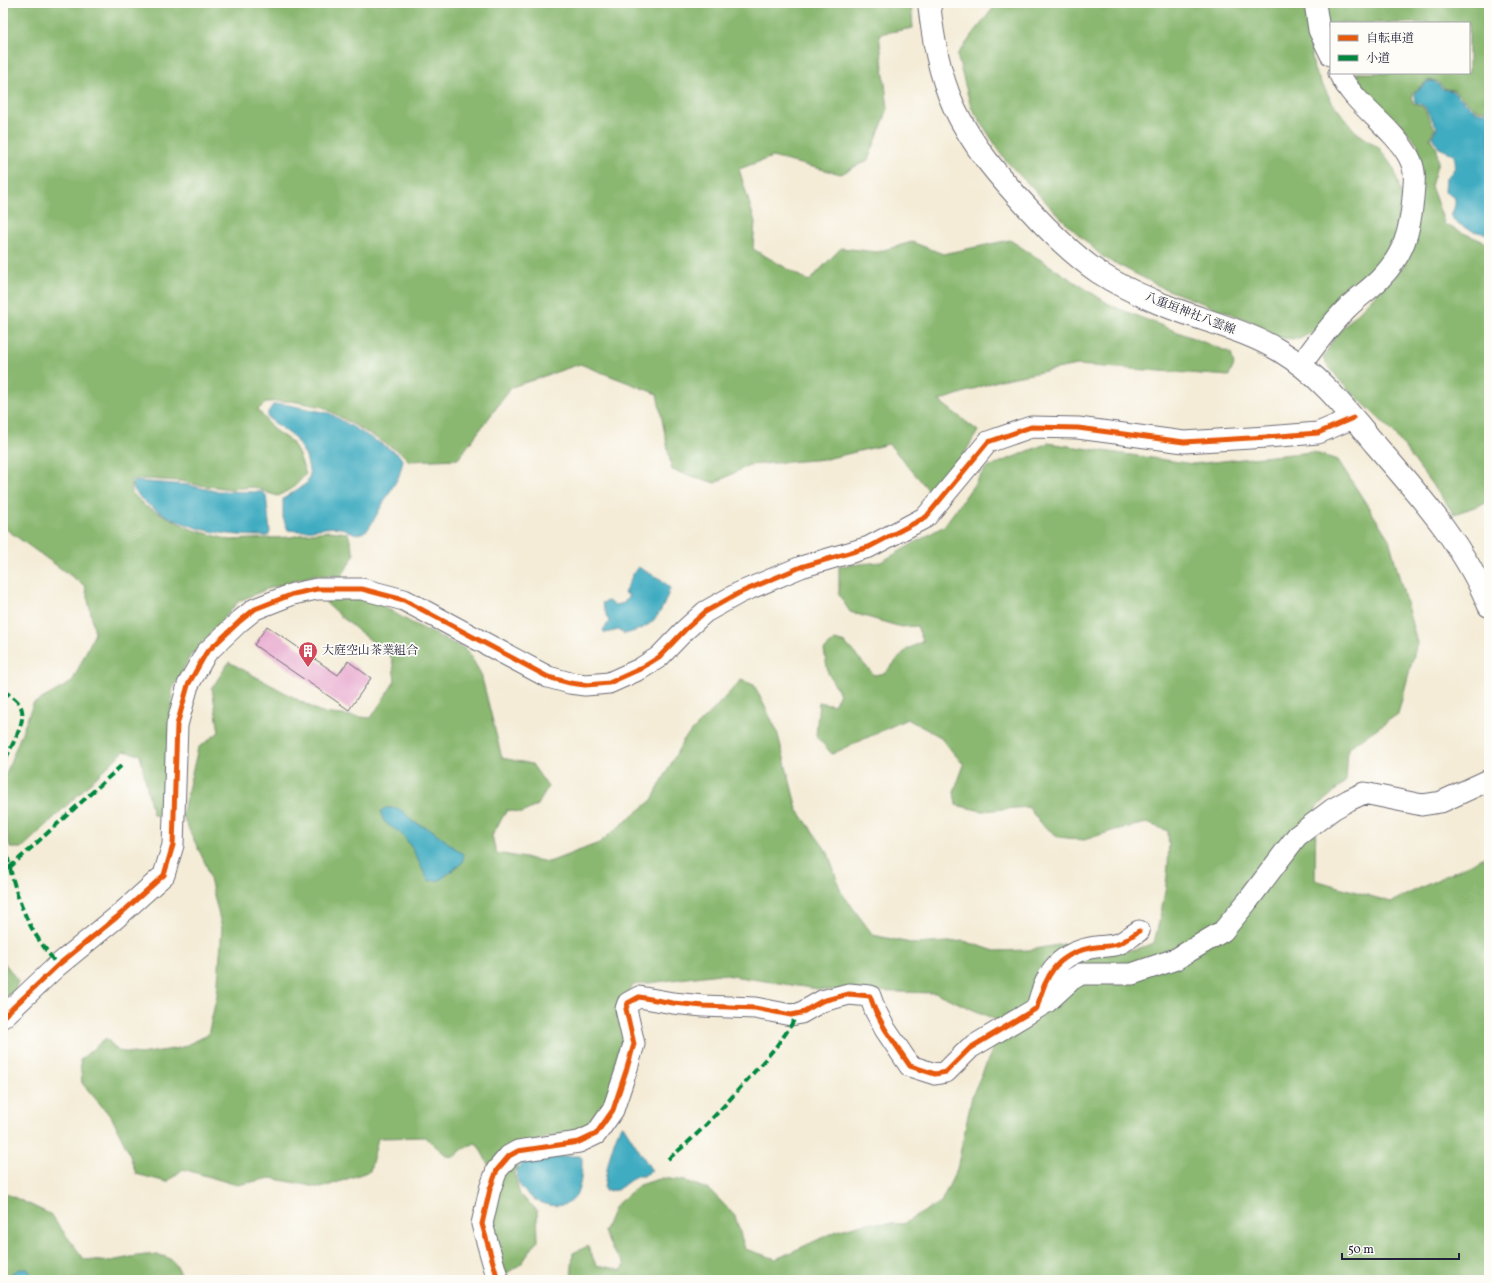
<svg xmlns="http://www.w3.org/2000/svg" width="1492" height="1283" viewBox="0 0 1492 1283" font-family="Vollkorn,'Noto Serif JP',serif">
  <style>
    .forest { fill: #8ab871; stroke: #566d56 }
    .water { fill: #41acc1; stroke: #32677e }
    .building { fill: #e8a9cf }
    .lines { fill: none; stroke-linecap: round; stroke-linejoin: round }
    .minor-casing { stroke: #6c6972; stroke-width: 23 }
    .major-casing { stroke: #6c6972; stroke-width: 24 }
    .minor { stroke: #fff; stroke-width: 21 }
    .major { stroke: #fff; stroke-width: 22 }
    .quiet { stroke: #00873e; stroke-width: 4; stroke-dasharray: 8 4; stroke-linecap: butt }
    .cycleway-casing { stroke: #fdfcf7; stroke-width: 8 }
    .cycleway { stroke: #e8590c; stroke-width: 5 }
    .labels { text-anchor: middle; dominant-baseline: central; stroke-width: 3.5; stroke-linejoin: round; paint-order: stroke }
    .street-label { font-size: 12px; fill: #22223b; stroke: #fdfcf7 }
    .poi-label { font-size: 12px; fill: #22223b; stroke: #fdfcf7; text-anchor: start }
  </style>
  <rect width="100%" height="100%" fill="#fdfcf7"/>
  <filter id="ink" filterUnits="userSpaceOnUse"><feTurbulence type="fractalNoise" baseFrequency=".025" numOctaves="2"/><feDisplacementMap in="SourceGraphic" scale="8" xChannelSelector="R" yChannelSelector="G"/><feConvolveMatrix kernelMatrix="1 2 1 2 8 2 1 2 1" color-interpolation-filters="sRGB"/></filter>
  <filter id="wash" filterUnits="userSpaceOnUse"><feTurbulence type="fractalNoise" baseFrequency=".012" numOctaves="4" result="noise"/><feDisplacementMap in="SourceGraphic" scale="16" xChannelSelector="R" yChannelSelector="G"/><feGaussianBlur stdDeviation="0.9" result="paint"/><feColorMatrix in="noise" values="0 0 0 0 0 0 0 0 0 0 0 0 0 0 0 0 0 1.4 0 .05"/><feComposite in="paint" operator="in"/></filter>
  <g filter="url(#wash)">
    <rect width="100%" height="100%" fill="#f4ecd7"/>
    <!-- forest -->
    <path class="forest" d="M3 3H911L913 28 879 34 888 109 868 160 841 174 772 157 739 169 755 222 753 249 809 281 841 248 877 252 912 242 943 254 1010 240 1112 306 1231 353 1234 365 1229 376 1077 365 1000 380 939 401 978 431 958 464 931 493 889 444 826 459 749 465 715 483 672 470 657 394 580 364 512 387 458 459 409 461 400 452 323 407 291 401 266 402 258 410 274 430 292 442 299 455 306 474 294 487 278 496 268 493 254 487 231 489 198 485 180 481 145 479 131 480 132 493 145 506 191 529 230 540 291 537 304 534 329 531 348 533 354 555 342 576 314 575 267 589 239 601 190 656 172 690 171 747 164 771 166 797 164 816 153 815 140 755 124 751 22 848H10L4 818V779L33 704 72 682 95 633 85 586 3 527Z
      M997 3H1305L1314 70 1332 102 1355 131 1380 149 1394 169 1402 197 1401 228 1387 258 1356 285 1320 329 1299 339 1277 338 1255 323 1163 288 1103 257 1067 224 1006 161 971 107 957 55Z
      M1324 3H1489V110H1477L1453 90 1443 88 1437 81 1429 80 1412 93 1413 103 1423 107 1435 128 1430 138 1437 149 1438 162 1431 186 1445 225 1489 244V502L1454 514 1393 432 1341 382 1323 359 1335 336 1403 267 1415 240 1419 203 1418 144 1398 122 1371 99 1356 73H1469V23H1331V35L1323 23Z
      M1048 443 1193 464 1312 452 1338 460 1389 539 1417 643 1398 714 1348 748 1346 781 1316 808 1315 880 1391 902 1489 855V1280H571L573 1253 588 1246 596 1265 622 1270 625 1264 614 1253 604 1232 615 1206 639 1185 663 1178 686 1181 710 1190 735 1216 745 1249 776 1259 837 1231 865 1223 903 1224 941 1202 957 1169 972 1096 999 1035 994 1019 936 993 824 990 719 974 633 985 617 1014 628 1039 615 1081 593 1127 542 1139 520 1160 514 1173 520 1195 537 1210 538 1240 521 1264 504 1275 490 1208 492 1172 478 1145 475 1143 463 1149 454 1157 447 1156 425 1137 378 1138 370 1171 321 1188 271 1178 237 1185 183 1169 167 1182 136 1174 128 1150 112 1118 82 1083 80 1060 106 1038 118 1051 140 1054 180 1048 208 1035 217 995 222 928 207 867 182 815 198 748 219 732 212 688 229 662 322 713 371 718 395 681 392 658C370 639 347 623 326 603L328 596 353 597 379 604 412 623 467 650 481 674 502 758 532 764 548 787 538 805 522 813 507 810 492 835 496 853 549 862 599 843 652 800 684 739 714 709 741 680 754 685 777 731 797 809 828 853 841 892 873 935 915 944 964 941 995 951 1029 950 1063 944 1075 959 1137 949 1154 943C1163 906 1171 870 1168 831L1147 823 1115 830 1084 840 1059 837 1041 824 1028 807 982 811 956 805 954 792 964 765 939 736 907 719 832 754 816 736 819 702 834 705 840 694 828 673 824 650 835 640 845 643 874 675 885 673 906 650 923 641 917 626 901 627 850 612 839 595V566L881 562 944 526 986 468Z
      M3 961 18 981 14 992 3 999Z
      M3 1192 50 1214 84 1259C92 1260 102 1262 109 1261 128 1259 166 1245 177 1267 179 1270 180 1275 181 1279 215 1279 249 1272 282 1280H3Z"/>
    <!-- water -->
    <path class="water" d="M1429 81 1436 82 1442 89 1452 91 1477 112H1489V234C1473 232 1463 229 1451 217L1455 205V198L1445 192 1446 178C1455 170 1458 165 1453 154L1439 148 1432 137 1437 127 1424 106 1415 102 1414 93Z
      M283 404 329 413 398 454 403 461 399 476 369 528C356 540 353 530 340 528 328 526 316 530 304 531 299 531 294 531 288 530L283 518V499L307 483 310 475 306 456 294 437 268 418V412L273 405Z
      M134 481 188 485 215 491 262 492 266 495 270 532 268 536C249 536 229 535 210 531 188 527 137 507 132 484Z
      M638 567 662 580 670 588C661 616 653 628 624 634L619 630 605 633 603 630 609 622 602 603 608 601 615 605 624 603 629 595 624 593C629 585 631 575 638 567Z
      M385 808H397L404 812 413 822 432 830 464 855 462 863 440 880 429 881C419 866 414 845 399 832 390 825 383 825 381 812Z
      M623 1125 652 1171 643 1176H636L617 1190 605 1191 604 1188C607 1167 611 1146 620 1127Z
      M564 1156H580L582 1158C582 1170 582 1186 575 1197 558 1222 498 1188 523 1161Z
      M19 1269H28L34 1280H3L7 1276Z"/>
    <g id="blocks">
      <!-- building -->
      <path class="building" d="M267 626 338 675 348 661 371 678 349 710 254 645Z"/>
    </g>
  </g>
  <g filter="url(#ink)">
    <use href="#blocks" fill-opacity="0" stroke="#6c6972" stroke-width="1"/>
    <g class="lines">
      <!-- minor casing -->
      <g class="minor-casing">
        <path id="minor" d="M1315 3 1319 30 1331 55
          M1301 365C1315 345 1330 325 1347 308 1357 298 1369 290 1379 280 1404 255 1410 232 1413 198 1414 181 1417 172 1409 157 1391 125 1355 106 1339 73
          M1037 1008 1047 1002 1071 980 1081 974H1132L1176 959 1223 931 1247 902 1297 836 1333 809 1349 800 1364 793 1422 805 1441 802 1489 780
          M3 1017 57 966 117 917 164 875 173 845 177 725 188 685 206 653 240 621 255 609 293 594 317 589H362L404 600 548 677 570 683 585 685 598 684 609 683 640 669 659 657 685 630 705 612 739 593 801 567 869 547 926 517 988 442 1031 427 1078 428 1184 442 1267 437 1318 433 1353 418
          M498 1280 482 1224 490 1189 497 1170 509 1156 518 1151 579 1142 596 1134 613 1110 627 1068 634 1044 626 1009 628 1003 639 997 673 1003 703 1006 755 1008 791 1015 801 1013 822 1001 849 994 870 996 875 1010 885 1029 910 1066 935 1074 946 1072 970 1048 1037 1008C1045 976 1056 955 1090 948 1099 946 1109 947 1118 944 1125 942 1132 935 1139 931"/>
      </g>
      <!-- major casing -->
      <g class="major-casing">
        <path id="major" d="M929 3C933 39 939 74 954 107 973 147 999 177 1028 208 1049 231 1072 254 1098 272 1115 283 1133 292 1152 300 1193 319 1241 327 1280 351 1321 376 1345 408 1375 444 1418 494 1464 544 1489 606"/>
      </g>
      <!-- minor -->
      <use href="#minor" class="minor"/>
      <!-- major -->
      <use href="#major" class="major"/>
      <!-- quiet -->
      <path class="quiet" d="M3 691C10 695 18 700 21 707 28 723 7 751 3 766
        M3 832C9 866 16 902 34 932 41 944 50 954 57 966
        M9 868 121 766
        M668 1159C698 1136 723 1107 748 1079 766 1058 785 1039 797 1014"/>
      <!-- cycleway casing -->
      <g class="cycleway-casing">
        <path id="cycleway" d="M3 1017 57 966 117 917 164 875 173 845 177 725 188 685 206 653 240 621 255 609 293 594 317 589H362L404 600 548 677 570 683 585 685 598 684 609 683 640 669 659 657 685 630 705 612 739 593 801 567 869 547 926 517 988 442 1031 427 1078 428 1184 442 1267 437 1318 433 1353 418
          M498 1280 482 1224 490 1189 497 1170 509 1156 518 1151 579 1142 596 1134 613 1110 627 1068 634 1044 626 1009 628 1003 639 997 673 1003 703 1006 755 1008 791 1015 801 1013 822 1001 849 994 870 996 875 1010 885 1029 910 1066 935 1074 946 1072 970 1048 1037 1008C1045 976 1056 955 1090 948 1099 946 1109 947 1118 944 1125 942 1132 935 1139 931"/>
      </g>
      <!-- cycleway -->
      <use href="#cycleway" class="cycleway"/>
    </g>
  </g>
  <!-- icons -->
  <defs>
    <g id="building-pin" transform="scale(1)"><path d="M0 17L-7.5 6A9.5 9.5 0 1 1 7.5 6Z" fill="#d1495b" stroke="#fdfcf7"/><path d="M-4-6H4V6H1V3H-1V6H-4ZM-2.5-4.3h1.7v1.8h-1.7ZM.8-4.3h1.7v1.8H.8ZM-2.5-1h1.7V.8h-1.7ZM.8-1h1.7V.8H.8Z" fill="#fff"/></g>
  </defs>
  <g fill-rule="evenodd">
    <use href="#building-pin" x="308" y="651"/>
  </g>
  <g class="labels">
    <!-- street labels -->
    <g class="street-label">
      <text transform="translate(1190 314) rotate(21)">八重垣神社八雲線</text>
    </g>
    <!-- poi labels -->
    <g class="poi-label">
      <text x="322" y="651">大庭空山茶業組合</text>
    </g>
  </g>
  <!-- margin -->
  <rect width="1492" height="1283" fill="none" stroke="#fdfcf7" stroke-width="16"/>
  <!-- legend -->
  <rect x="1330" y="22" width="140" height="52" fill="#fdfcf7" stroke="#a5a5ac"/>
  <rect x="1338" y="35" width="20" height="6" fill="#e8590c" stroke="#a5a5ac"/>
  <text x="1366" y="42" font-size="12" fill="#22223b">自転車道</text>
  <rect x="1338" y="55" width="20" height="6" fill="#00873e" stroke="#a5a5ac"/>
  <text x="1366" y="62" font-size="12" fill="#22223b">小道</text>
  <!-- scale -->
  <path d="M1342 1253v6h117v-6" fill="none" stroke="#22223b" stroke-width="2"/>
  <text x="1348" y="1253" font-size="12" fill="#22223b" stroke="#fdfcf7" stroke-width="3" paint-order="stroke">50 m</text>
</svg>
